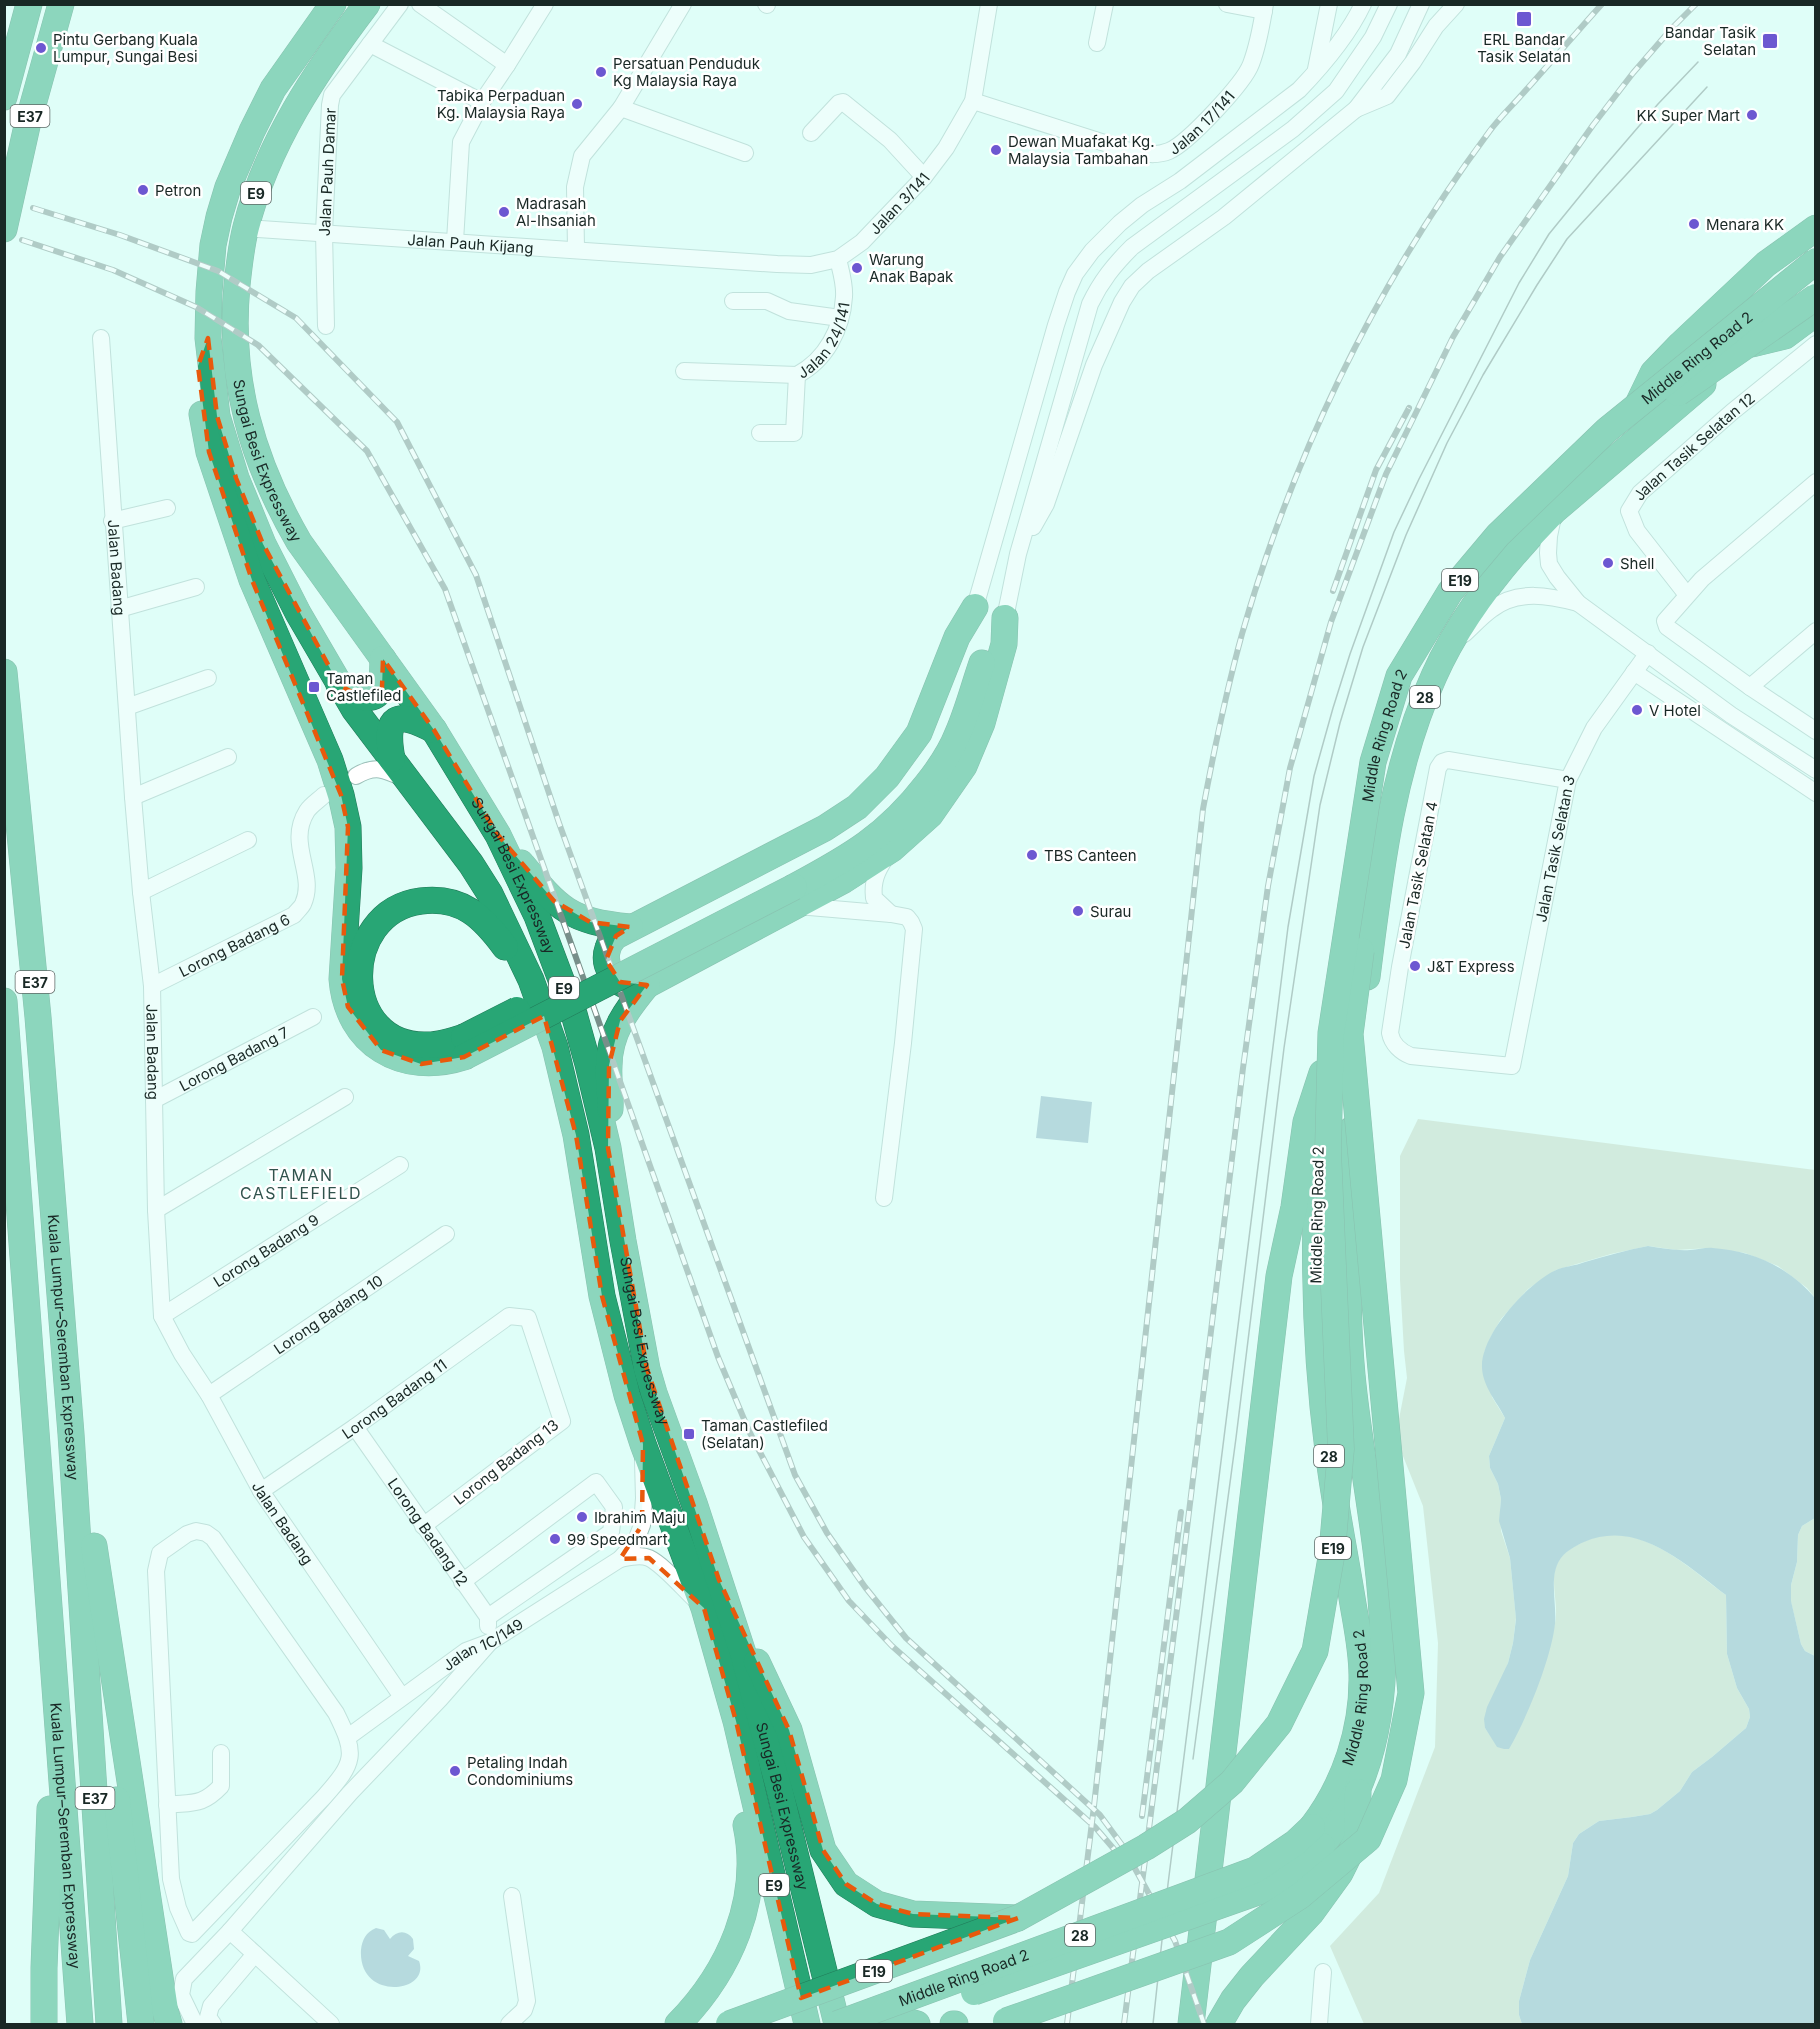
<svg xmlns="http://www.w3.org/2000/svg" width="1820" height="2029" viewBox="0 0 1820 2029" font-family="Inter,sans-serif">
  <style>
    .green { fill: #c2d5bf }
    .water { fill: #86afbf }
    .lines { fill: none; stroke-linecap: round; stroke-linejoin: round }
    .minor-casing { stroke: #9dc1ba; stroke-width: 18 }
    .highway-casing { stroke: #237a59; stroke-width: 27 }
    .minor { stroke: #fff; stroke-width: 16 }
    .highway { stroke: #28a675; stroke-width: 26 }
    .tram { stroke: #788f8a; stroke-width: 1.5 }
    .rail-casing { stroke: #788f8a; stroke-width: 6 }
    .rail { stroke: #fff; stroke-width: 4; stroke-dasharray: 11; stroke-linecap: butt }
    .highway-bridge-casing { stroke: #237a59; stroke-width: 27; stroke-linecap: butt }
    .highway-bridge { stroke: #28a675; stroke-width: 26 }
    .marked { fill: none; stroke: #e8590c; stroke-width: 4.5; stroke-dasharray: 12 8; stroke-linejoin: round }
    .poi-dot { fill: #6d57d1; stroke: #fff; stroke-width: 2 }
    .labels { text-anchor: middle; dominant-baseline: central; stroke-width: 5; stroke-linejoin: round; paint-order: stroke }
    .shield { fill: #fff; stroke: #5e6866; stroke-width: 1.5 }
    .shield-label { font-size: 14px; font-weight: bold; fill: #192825 }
    .poi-label { font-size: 15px; fill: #192825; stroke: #fff; text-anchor: start }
    .street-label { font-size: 15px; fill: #192825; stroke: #fff }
    .neighbourhood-label { font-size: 16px; letter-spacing: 1.5px; fill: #31534d; stroke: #fff }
  </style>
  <rect width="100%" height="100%" fill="#dffef8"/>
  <!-- green -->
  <path class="green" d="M1418 1119 1815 1170V1298L1807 1288 1778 1266 1745 1253 1710 1248 1676 1250 1648 1246 1611 1254 1556 1270 1528 1289 1501 1319 1490 1338 1484 1353 1492 1397 1505 1418 1489 1456 1490 1468 1498 1484 1501 1499 1500 1510 1501 1531 1510 1558 1516 1618 1513 1643 1508 1663 1485 1728 1498 1747C1511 1719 1524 1692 1537 1664 1542 1652 1550 1640 1554 1627 1561 1606 1547 1579 1559 1560 1565 1551 1576 1545 1585 1541 1639 1518 1686 1566 1726 1595L1727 1654 1737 1688 1749 1709 1750 1717 1746 1728 1712 1757 1692 1772 1680 1791 1657 1810 1650 1814 1632 1817 1599 1821 1579 1834 1573 1843 1568 1876 1530 1960 1519 2001V2015L1522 2024H1364L1330 1946 1379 1893 1435 1747 1438 1643 1423 1506 1399 1446 1398 1424 1407 1378 1404 1351 1400 1280V1156Z
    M1815 1518V1656L1805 1651 1801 1644 1791 1602V1585L1797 1562 1798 1535 1802 1526Z"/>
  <!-- water -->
  <path class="water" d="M1041 1096 1092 1102 1088 1143 1036 1138Z
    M1648 1246C1662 1248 1676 1251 1690 1250 1698 1250 1706 1247 1713 1248 1753 1251 1789 1267 1815 1298V1518L1802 1526 1798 1535 1797 1562 1791 1585V1601L1801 1644 1805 1651 1815 1656V2024H1522L1519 2015V2001L1530 1960 1568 1876 1573 1843 1579 1834 1599 1821 1632 1817 1650 1814 1657 1810 1680 1791 1692 1772 1712 1757 1746 1728 1750 1717 1749 1709 1737 1688 1727 1654 1726 1595C1686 1565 1638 1518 1584 1542 1575 1546 1564 1552 1559 1561 1549 1578 1557 1605 1555 1624 1551 1659 1527 1718 1509 1749H1504L1497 1747 1485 1728 1484 1719 1487 1707 1508 1663 1513 1643 1516 1619 1510 1558 1499 1521 1501 1499 1498 1484 1490 1468 1489 1456 1505 1418C1497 1402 1483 1387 1482 1368 1480 1335 1526 1285 1554 1271 1564 1266 1575 1266 1585 1262 1606 1256 1627 1250 1648 1246Z
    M376 1928 384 1930 390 1939C397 1930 407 1930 413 1939L414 1949 408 1956 419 1961C431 1993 358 2002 361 1950 362 1940 366 1932 376 1928Z"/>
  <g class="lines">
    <!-- minor casing -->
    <g class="minor-casing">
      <g id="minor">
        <path d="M420 4 507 65"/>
        <path d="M766 4 767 5"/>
        <path d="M1227 4 1264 11"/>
        <path d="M1097 43 1105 4"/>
        <path d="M370 44 482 102"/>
        <path d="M1316 69 1329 4"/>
        <path id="s1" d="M973 101 1133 152C1145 154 1157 156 1169 151 1188 143 1244 83 1251 64 1258 46 1262 23 1265 4"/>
        <path d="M621 108 745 153"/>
        <path d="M1356 109 1387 96 1413 62 1436 26 1456 4"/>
        <path d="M811 133 839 103 843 102 890 140 924 177"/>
        <path id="s2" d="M245 228 777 264 811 265 838 259 862 242 924 177 946 148 973 101 989 4"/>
        <path d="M455 241 461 142 482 102 507 65 545 4"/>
        <path d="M576 249 575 187 582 156 621 108 683 4"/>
        <path d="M733 301H767L789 311 840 318"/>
        <path id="s3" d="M326 326 324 232 330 105 332 95 400 4"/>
        <path id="s4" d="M101 338 133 797 141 892 152 986 156 1210 162 1316 182 1354 209 1395 261 1491 402 1697"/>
        <path id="s5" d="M684 371 797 375C826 360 842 329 844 297 845 284 841 272 838 259"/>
        <path d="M760 433H794L797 375"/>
        <path d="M1816 482 1702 579 1665 621 1667 627 1750 687 1816 731"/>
        <path d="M1554 512 1549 536 1548 553 1549 564 1557 577 1578 603 1731 715 1816 770"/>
        <path d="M112 521 167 508"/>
        <path d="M1033 527 1046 504 1094 365 1122 302 1132 286 1148 271 1224 217 1356 109 1398 54 1421 4"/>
        <path id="s6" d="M1687 595 1637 531 1629 511 1640 493 1732 412 1816 344"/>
        <path d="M975 607 1056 325 1067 292 1075 274 1092 251 1120 223 1142 205 1180 181 1299 90C1323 65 1348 36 1363 4"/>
        <path d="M119 609 196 587"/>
        <path d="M1005 618 1018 554 1090 304C1101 281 1114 265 1132 247L1293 129 1336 91 1373 37 1389 4"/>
        <path d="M1464 634C1473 626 1482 616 1492 609 1518 589 1550 596 1578 603"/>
        <path d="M1634 672 1816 793"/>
        <path d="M1750 687 1816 631"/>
        <path d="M127 707 208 678"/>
        <path d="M356 776C376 764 386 770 405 779"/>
        <path id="s7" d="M1568 780 1448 760 1442 762 1438 768 1400 967 1390 1033C1392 1044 1401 1052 1411 1056L1512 1066 1568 780 1594 728 1648 653"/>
        <path d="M133 797 228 757"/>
        <path d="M886 857C877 871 872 881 874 898L891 914"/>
        <path d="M141 892 248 840"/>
        <path d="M798 906 891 914 907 917 911 922 914 929 903 1043 884 1198"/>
        <path id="s8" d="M152 986 294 915C296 912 301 908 303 904 317 874 286 844 307 811 311 805 319 800 324 795"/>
        <path id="s9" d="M154 1100 313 1017"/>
        <path d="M156 1210 345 1097"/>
        <path id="s10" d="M162 1316 400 1165"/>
        <path id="s11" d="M209 1395 446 1234"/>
        <path id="s12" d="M355 1427 488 1617V1626"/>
        <path id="s13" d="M261 1491 355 1427 509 1316 528 1318 562 1421 423 1526"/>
        <path d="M196 1531 206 1533 213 1538 336 1713C357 1755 355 1762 324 1797L192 1934 189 1933 178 1908 171 1879 156 1571 160 1553 187 1534Z"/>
        <path d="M620 1559C630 1557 640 1554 649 1558 664 1565 686 1592 700 1604"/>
        <path d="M462 1582 596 1482 614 1507 611 1532 488 1617"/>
        <path id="s14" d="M348 1737 466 1651 490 1642 620 1559 629 1549 637 1538 642 1525 644 1498 643 1461"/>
        <path d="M167 1805C193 1802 202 1806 221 1786V1753"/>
        <path d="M195 2024 181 1995 184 1979 230 1931"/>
        <path d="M213 2024 208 2017 211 2006 255 1954"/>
        <path d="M331 2024 230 1931 350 1793 440 1699 490 1642"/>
        <path d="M509 2024 524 2010 527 2001 512 1896"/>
        <path d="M1319 2024 1323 1972"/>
      </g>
    </g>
    <!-- highway casing -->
    <g class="highway-casing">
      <g id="highway">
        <path d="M333 4 273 89 252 131 228 187 219 217 213 245 209 292 208 338 217 416 236 478 263 544 298 613 354 709 471 864 490 894 531 980 555 1047 576 1135 602 1296 627 1395 643 1444 704 1608 736 1721 807 2024"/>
        <path id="s15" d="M367 4C316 71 267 144 246 227 241 246 239 266 237 285 228 379 252 461 299 542L434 730 498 835 537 916 574 1014 588 1064 608 1148 623 1241 647 1369 654 1393 694 1503 743 1653 778 1784 837 2024"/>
        <path d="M4 97 29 4"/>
        <path d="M4 229 27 126 61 4"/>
        <path d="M1752 344 1785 336 1816 313"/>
        <path d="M1639 402 1653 373 1681 344 1766 264 1816 228"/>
        <path d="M202 414 209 452 252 580 330 760 341 795 348 827 349 868 342 979C347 1044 402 1077 464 1057"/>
        <path d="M975 607 957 637 919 733 887 777 857 807 825 828 616 936C613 939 609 944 608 948 602 965 614 985 633 987 637 987 643 986 647 985L844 880 892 849 930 815 964 766 982 723 1004 644 1005 618"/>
        <path id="s16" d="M4 672 38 1017 71 1434 109 2024"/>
        <path d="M339 685C353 693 371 707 382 688L383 659"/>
        <path d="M392 759C384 715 396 710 434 730"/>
        <path d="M521 863C559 909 568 921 630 927"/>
        <path d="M794 887C850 857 887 836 927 784 939 769 951 751 958 733 968 710 974 686 982 663"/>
        <path d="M1367 977C1380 875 1391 771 1434 676 1461 615 1508 558 1554 511L1703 384"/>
        <path id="s17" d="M4 1001 80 2024"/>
        <path d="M464 1037C452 1041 440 1045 428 1045 339 1049 337 912 421 901 462 896 483 917 505 947"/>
        <path d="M610 1109C611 1094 608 1080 609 1066 609 1033 627 1009 647 985"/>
        <path d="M94 1546 165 2010 169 2024"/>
        <path d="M757 1662 789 1730 823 1850 846 1884 877 1904 913 1914 1017 1918"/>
        <path d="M117 1800 141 2024"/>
        <path id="s18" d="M1312 1827C1345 1784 1363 1729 1362 1675 1362 1649 1356 1623 1352 1598 1344 1549 1334 1500 1328 1450 1315 1351 1313 1251 1318 1151"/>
        <path d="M1322 1846C1336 1827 1349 1809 1358 1788 1412 1662 1364 1506 1352 1375 1347 1322 1348 1269 1348 1216 1349 1187 1349 1158 1351 1130"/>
        <path d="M44 2024V1968L50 1809"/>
        <path d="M678 2024C729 1972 762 1900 746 1825"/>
        <path d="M885 2024 900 2019 917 2024"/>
        <path d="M953 2024H955"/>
        <path d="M1191 2024 1279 1276 1294 1207 1306 1122 1322 1073"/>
        <path d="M1219 2024 1233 2000 1252 1976 1311 1913 1340 1873 1357 1839 1358 1792"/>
      </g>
    </g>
    <!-- minor -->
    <use href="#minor" class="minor"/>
    <!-- highway -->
    <use href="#highway" class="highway"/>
    <!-- tram -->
    <path class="tram" d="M1193 1759 1236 1438 1284 1048 1320 805 1340 723 1363 647 1406 535 1447 443 1483 375 1537 285 1567 239 1707 87
      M1153 2024 1168 1884 1288 927 1314 776 1333 708 1350 654 1394 532 1419 479 1519 283 1549 234 1597 175 1658 104 1698 62"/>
    <!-- rail casing -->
    <g class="rail-casing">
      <path id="rail" d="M33 208 120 235 218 271 296 318 397 422 476 575 559 823 795 1475 827 1533 865 1587 906 1638 1100 1815 1122 1845 1175 1941 1204 2024
        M22 240 113 270 196 307 258 345 367 451 445 589 718 1357 749 1431 804 1537 849 1601 892 1646 1095 1827 1119 1855
        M1333 591 1376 470 1409 408
        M1142 1816 1181 1512
        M1067 2024 1094 1806 1203 809C1214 750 1226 692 1242 634 1294 453 1377 283 1489 132 1500 117 1514 104 1526 90 1551 62 1576 33 1602 4
        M1124 2024 1179 1594 1243 1068 1268 886 1290 768 1331 622 1386 474 1453 337 1500 257 1593 125 1633 73 1672 28 1696 4"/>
    </g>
    <!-- rail -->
    <use href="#rail" class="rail"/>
    <!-- highway-bridge casing -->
    <g class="highway-bridge-casing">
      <g id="highway-bridge">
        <path d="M1678 393 1816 297"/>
        <path d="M464 1037 517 1010"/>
        <path d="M464 1057 794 887"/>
        <path d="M974 1992 1258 1892 1292 1874 1322 1846"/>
        <path d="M1006 2021 1229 1942 1300 1896 1368 1839 1394 1780 1411 1693 1350 1034 1361 951"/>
        <path id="s19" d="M729 2024 1018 1918 1146 1847 1187 1821 1232 1782 1279 1724 1315 1651 1332 1552 1341 1449 1328 1151 1331 1033 1373 762 1399 676 1450 592 1498 535 1607 430 1816 261"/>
        <path id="s20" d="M837 2024 1255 1870 1295 1843 1312 1827"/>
      </g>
    </g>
    <!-- highway-bridge -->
    <use href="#highway-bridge" class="highway-bridge"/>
  </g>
  <!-- marked area -->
  <path d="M0 0H1820V2029H0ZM208 338 217 416 236 478 263 544 339 685 363 698 374 696 382 688 383 659 434 730 498 835 554 901 590 922 630 927 616 936 606 960 620 982 647 985 620 1021 609 1065 608 1148 647 1369 719 1580 789 1730 823 1850 846 1884 877 1904 913 1914 1018 1918 801 1998 736 1721 704 1608 649 1558 620 1559 642 1525 643 1444 602 1296 576 1135 544 1016 464 1057 421 1064 381 1050 348 1007 342 979 348 827 341 795 252 580 209 452 198 366Z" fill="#dffef8" fill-opacity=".55" fill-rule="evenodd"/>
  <path class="marked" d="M208 338 217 416 236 478 263 544 339 685 363 698 374 696 382 688 383 659 434 730 498 835 554 901 590 922 630 927 616 936 606 960 620 982 647 985 620 1021 609 1065 608 1148 647 1369 719 1580 789 1730 823 1850 846 1884 877 1904 913 1914 1018 1918 801 1998 736 1721 704 1608 649 1558 620 1559 642 1525 643 1444 602 1296 576 1135 544 1016 464 1057 421 1064 381 1050 348 1007 342 979 348 827 341 795 252 580 209 452 198 366Z"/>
  <!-- markers -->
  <g class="poi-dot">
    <rect x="1516" y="11" width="16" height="16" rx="3"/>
    <rect x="1762" y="33" width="16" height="16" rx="3"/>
    <circle cx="41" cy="48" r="6"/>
    <circle cx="601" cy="72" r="6"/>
    <circle cx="577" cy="104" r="6"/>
    <circle cx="1752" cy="115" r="6"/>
    <circle cx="996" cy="150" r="6"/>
    <circle cx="143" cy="190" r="6"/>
    <circle cx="504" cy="212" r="6"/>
    <circle cx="1694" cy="224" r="6"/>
    <circle cx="857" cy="268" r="6"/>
    <circle cx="1608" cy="563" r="6"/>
    <rect x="308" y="681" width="12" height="12" rx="3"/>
    <circle cx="1637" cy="710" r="6"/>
    <circle cx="1032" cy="855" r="6"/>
    <circle cx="1078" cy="911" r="6"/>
    <circle cx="1415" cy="966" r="6"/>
    <rect x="683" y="1428" width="12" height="12" rx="3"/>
    <circle cx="582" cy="1517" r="6"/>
    <circle cx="555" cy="1539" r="6"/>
    <circle cx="455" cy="1771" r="6"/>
  </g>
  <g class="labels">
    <!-- shield labels -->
    <g class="shield">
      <rect x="10.5" y="105" width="39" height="22" rx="4.5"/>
      <rect x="241" y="182" width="30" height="22" rx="4.5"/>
      <rect x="1442" y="569" width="36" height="22" rx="4.5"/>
      <rect x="1410" y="686" width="30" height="22" rx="4.5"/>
      <rect x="15.5" y="971" width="39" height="22" rx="4.5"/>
      <rect x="549" y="977" width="30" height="22" rx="4.5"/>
      <rect x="1314" y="1445" width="30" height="22" rx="4.5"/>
      <rect x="1315" y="1537" width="36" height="22" rx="4.5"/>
      <rect x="75.5" y="1787" width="39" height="22" rx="4.5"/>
      <rect x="759" y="1874" width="30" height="22" rx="4.5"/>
      <rect x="1065" y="1924" width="30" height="22" rx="4.5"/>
      <rect x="856" y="1960" width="36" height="22" rx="4.5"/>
    </g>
    <g class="shield-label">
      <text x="30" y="116">E37</text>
      <text x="256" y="193">E9</text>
      <text x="1460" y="580">E19</text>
      <text x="1425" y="697">28</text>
      <text x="35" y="982">E37</text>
      <text x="564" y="988">E9</text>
      <text x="1329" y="1456">28</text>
      <text x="1333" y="1548">E19</text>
      <text x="95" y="1798">E37</text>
      <text x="774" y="1885">E9</text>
      <text x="1080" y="1935">28</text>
      <text x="874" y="1971">E19</text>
    </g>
    <!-- poi labels -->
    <g class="poi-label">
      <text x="1756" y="32" text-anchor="end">Bandar Tasik<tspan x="1756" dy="17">Selatan</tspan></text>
      <text x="53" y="39">Pintu Gerbang Kuala<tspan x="53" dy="17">Lumpur, Sungai Besi</tspan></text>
      <text x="1524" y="39" text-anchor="middle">ERL Bandar<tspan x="1524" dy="17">Tasik Selatan</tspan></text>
      <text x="613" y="63">Persatuan Penduduk<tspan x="613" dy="17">Kg Malaysia Raya</tspan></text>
      <text x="565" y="95" text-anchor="end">Tabika Perpaduan<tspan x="565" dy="17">Kg. Malaysia Raya</tspan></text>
      <text x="1740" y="115" text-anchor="end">KK Super Mart</text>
      <text x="1008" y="141">Dewan Muafakat Kg.<tspan x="1008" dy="17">Malaysia Tambahan</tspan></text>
      <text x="155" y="190">Petron</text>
      <text x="516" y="203">Madrasah<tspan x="516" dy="17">Al-Ihsaniah</tspan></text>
      <text x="1706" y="224">Menara KK</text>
      <text x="869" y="259">Warung<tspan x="869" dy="17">Anak Bapak</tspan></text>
      <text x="1620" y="563">Shell</text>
      <text x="326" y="678">Taman<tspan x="326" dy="17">Castlefiled</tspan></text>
      <text x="1649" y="710">V Hotel</text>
      <text x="1044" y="855">TBS Canteen</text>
      <text x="1090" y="911">Surau</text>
      <text x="1427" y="966">J&amp;T Express</text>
      <text x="701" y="1425">Taman Castlefiled<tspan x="701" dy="17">(Selatan)</tspan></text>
      <text x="594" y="1517">Ibrahim Maju</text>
      <text x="567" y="1539">99 Speedmart</text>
      <text x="467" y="1762">Petaling Indah<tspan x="467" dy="17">Condominiums</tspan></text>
    </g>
    <!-- street labels -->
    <g class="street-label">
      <text stroke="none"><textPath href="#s1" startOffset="248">Jalan 17/141</textPath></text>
      <text stroke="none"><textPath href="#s3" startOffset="154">Jalan Pauh Damar</textPath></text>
      <text stroke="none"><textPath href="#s2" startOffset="678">Jalan 3/141</textPath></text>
      <text stroke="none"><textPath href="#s2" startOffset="226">Jalan Pauh Kijang</textPath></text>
      <text stroke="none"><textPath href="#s5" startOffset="159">Jalan 24/141</textPath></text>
      <text stroke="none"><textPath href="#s19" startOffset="2142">Middle Ring Road 2</textPath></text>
      <text stroke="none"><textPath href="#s6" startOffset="195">Jalan Tasik Selatan 12</textPath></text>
      <text stroke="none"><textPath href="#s15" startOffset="495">Sungai Besi Expressway</textPath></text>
      <text stroke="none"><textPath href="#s4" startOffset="230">Jalan Badang</textPath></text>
      <text stroke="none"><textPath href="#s19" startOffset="1641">Middle Ring Road 2</textPath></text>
      <text stroke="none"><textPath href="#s7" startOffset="760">Jalan Tasik Selatan 3</textPath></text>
      <text transform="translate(1418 875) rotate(-79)">Jalan Tasik Selatan 4</text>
      <text stroke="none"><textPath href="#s15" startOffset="981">Sungai Besi Expressway</textPath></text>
      <text stroke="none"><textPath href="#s8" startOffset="92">Lorong Badang 6</textPath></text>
      <text stroke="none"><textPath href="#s4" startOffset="716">Jalan Badang</textPath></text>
      <text stroke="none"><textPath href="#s9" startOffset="90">Lorong Badang 7</textPath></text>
      <text transform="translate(1317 1215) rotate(-89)">Middle Ring Road 2</text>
      <text stroke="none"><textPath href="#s10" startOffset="123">Lorong Badang 9</textPath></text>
      <text stroke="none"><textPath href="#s11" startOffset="144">Lorong Badang 10</textPath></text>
      <text stroke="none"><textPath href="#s15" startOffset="1467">Sungai Besi Expressway</textPath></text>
      <text stroke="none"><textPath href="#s16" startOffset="678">Kuala Lumpur–Seremban Expressway</textPath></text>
      <text stroke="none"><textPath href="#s13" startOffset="162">Lorong Badang 11</textPath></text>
      <text transform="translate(506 1462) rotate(-38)">Lorong Badang 13</text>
      <text stroke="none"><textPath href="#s4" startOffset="1220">Jalan Badang</textPath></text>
      <text stroke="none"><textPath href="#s12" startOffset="128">Lorong Badang 12</textPath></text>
      <text stroke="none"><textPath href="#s14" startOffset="164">Jalan 1C/149</textPath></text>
      <text stroke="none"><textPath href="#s18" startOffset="140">Middle Ring Road 2</textPath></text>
      <text stroke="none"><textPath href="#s15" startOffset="1953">Sungai Besi Expressway</textPath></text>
      <text stroke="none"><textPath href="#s17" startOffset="837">Kuala Lumpur–Seremban Expressway</textPath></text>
      <text stroke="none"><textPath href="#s20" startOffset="135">Middle Ring Road 2</textPath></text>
    </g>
    <!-- neighbourhood labels -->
    <g class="neighbourhood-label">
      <text x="301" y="1175">TAMAN<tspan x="301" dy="18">CASTLEFIELD</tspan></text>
    </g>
  </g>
  <!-- border -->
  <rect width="1820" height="2029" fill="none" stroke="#192825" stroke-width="12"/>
</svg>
